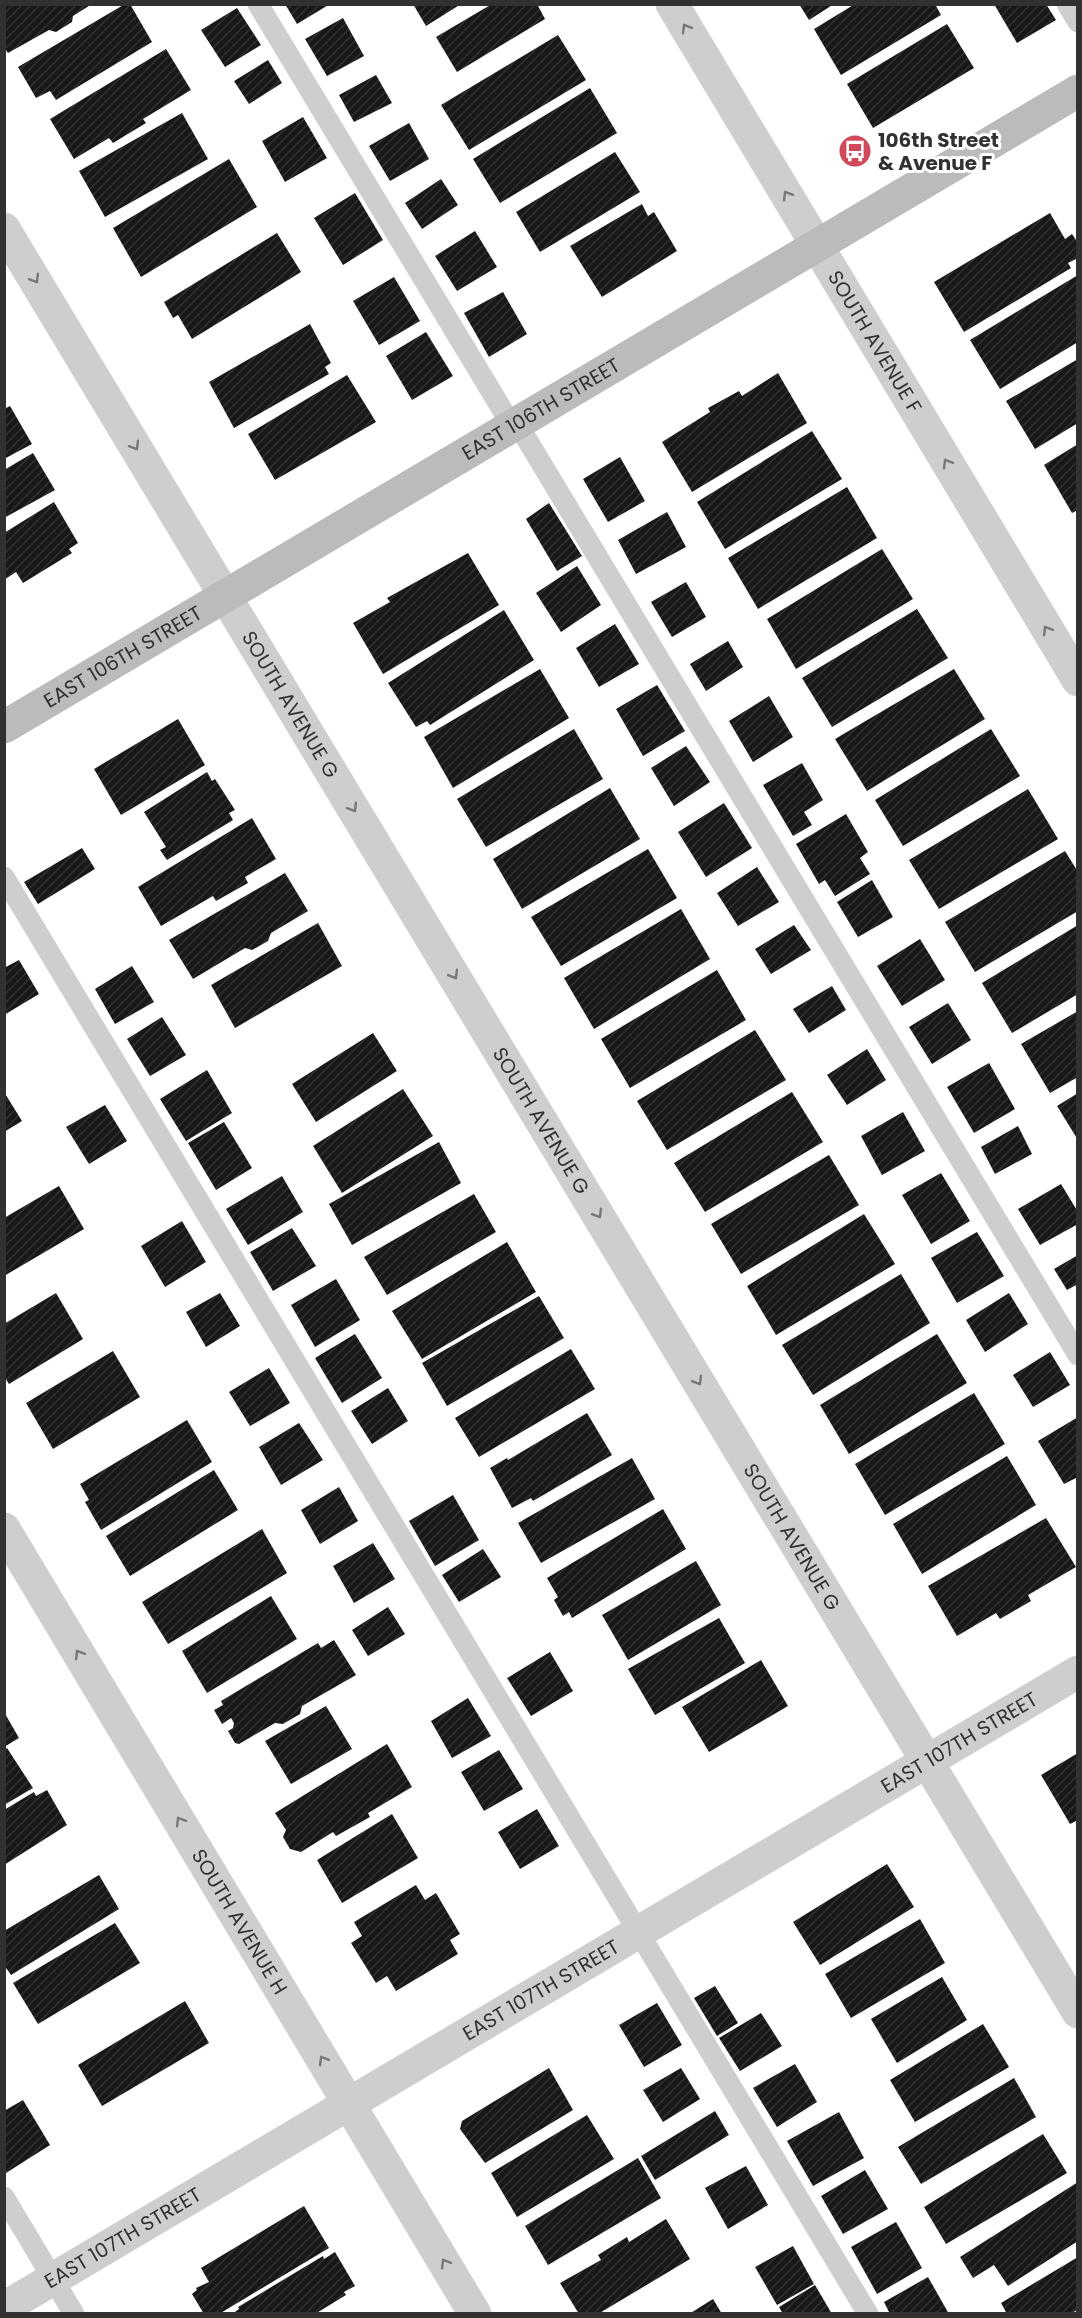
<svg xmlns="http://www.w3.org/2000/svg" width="1082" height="2318" viewBox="0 0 1082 2318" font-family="Poppins,sans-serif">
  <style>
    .building { fill: url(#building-hatch) }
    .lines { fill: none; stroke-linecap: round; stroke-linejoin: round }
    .service { stroke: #cecece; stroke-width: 21 }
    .minor { stroke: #cecece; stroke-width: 33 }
    .secondary { stroke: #bbb; stroke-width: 33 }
    .oneway { stroke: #787878 }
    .labels { text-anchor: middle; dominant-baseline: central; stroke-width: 6; stroke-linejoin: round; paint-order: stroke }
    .poi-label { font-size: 20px; font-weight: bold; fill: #313131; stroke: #fff; text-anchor: start }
    .street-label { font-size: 20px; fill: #313131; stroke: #fff }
  </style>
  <defs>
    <pattern id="building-hatch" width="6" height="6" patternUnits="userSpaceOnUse" patternTransform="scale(1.5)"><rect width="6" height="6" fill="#181818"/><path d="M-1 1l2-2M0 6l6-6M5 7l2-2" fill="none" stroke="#313131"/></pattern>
  </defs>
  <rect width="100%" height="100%" fill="#fff"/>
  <!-- building -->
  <path class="building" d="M4 4H92L73 16 72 22 56 32 49 30 8 53 4 47Z
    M125 4H130L152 42 56 100 50 91 36 98 18 67Z
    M285 4H330L297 24Z
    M413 4H461L426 26Z
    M492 4H537L545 19 457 72 436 37Z
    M799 4H834L809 20Z
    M855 4H935L941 15 841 75 814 29Z
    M994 4H1046L1056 20 1017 43Z
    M237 8 261 45 225 67 201 30Z
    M343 18 364 56 327 76 305 39Z
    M947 24 974 68 873 128 847 84Z
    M558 35 586 80 469 150 441 105Z
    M166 49 191 90 143 119 146 123 113 143 109 138 74 159 50 119Z
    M268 60 282 83 249 104 234 81Z
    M376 75 392 103 354 122 339 95Z
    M590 88 617 133 500 203 473 159Z
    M182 113 208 159 105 217 79 171Z
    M303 117 327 158 285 182 262 141Z
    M409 123 429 159 390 181 369 146Z
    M615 152 640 192 540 252 516 212Z
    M229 159 257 207 141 277 113 228Z
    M441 179 458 205 422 229 405 203Z
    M355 193 383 240 343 265 314 218Z
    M642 204 648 216 654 212 677 251 602 297 570 246Z
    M1050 213 1065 239 1072 234 1078 243V258L1068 263 1071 268 964 332 934 282Z
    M475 231 497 267 457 291 435 256Z
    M277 233 301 272 192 339 178 315 173 318 164 302Z
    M1078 275V342L1000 389 970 340Z
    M394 277 420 321 379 345 353 301Z
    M503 292 527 334 489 357 464 313Z
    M310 324 331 363 325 367 329 374 234 428 209 382Z
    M426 332 453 376 412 400 386 356Z
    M1078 359V423L1035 449 1006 401Z
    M778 373 807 423 692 492 662 442 710 412 708 408 739 391 742 396Z
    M347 375 376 422 275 480 248 434Z
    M10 406 32 444 4 459V409Z
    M812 431 842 479 725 549 697 502Z
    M1078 444V510L1072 513 1044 465Z
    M33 453 55 490 4 518V470Z
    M620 457 645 501 608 522 583 479Z
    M847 487 877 538 758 609 728 558Z
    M54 502 78 543 69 549 72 553 23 583 16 572 4 580V533Z
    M549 503 582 556 557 571 526 519Z
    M667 512 686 547 636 574 618 540Z
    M882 549 913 599 796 669 767 619Z
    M468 553 499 605 383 674 353 623 390 602 387 598Z
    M577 566 601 605 561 632 536 593Z
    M686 582 706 617 672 637 651 602Z
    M917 609 948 658 832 727 802 678Z
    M504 610 534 660 430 725 427 721 416 727 388 683Z
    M615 624 639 664 599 687 576 648Z
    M728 641 743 667 706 691 690 664Z
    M540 669 569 718 453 788 424 737Z
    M954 669 985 719 867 791 835 739Z
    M657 685 685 731 643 756 616 709Z
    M769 696 793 737 753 762 729 721Z
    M178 719 205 765 121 815 94 769Z
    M574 729 603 779 486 847 457 799Z
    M991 729 1020 776 903 846 875 800Z
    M686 746 710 782 674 806 651 768Z
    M802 763 823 800 804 812 812 825 793 836 763 785Z
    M207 772 212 781 215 779 235 810 229 813 233 820 167 860 160 850 166 847 144 812Z
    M610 788 640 839 522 909 493 859Z
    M1028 789 1058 839 939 909 909 860Z
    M724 803 752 848 706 877 678 832Z
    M846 814 868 852 860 858 870 874 835 896 825 880 819 884 796 844Z
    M252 818 276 859 245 877 248 883 216 901 213 896 161 926 138 887Z
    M82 848 95 869 38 904 24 882Z
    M648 849 677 898 561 966 531 917Z
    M1065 851 1078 872V911L975 972 945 922Z
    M757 867 779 902 738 926 717 893Z
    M285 873 308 911 271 933 268 941 252 950 245 948 193 979 169 940Z
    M872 880 893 917 858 937 837 902Z
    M681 909 710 959 594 1029 564 978Z
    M318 923 342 966 235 1028 211 985Z
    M794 925 811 950 771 974 755 949Z
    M1078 925V994L1012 1033 982 983Z
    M920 939 945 980 902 1006 877 966Z
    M19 960 39 994 4 1015V968Z
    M132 966 154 1002 115 1024 95 989Z
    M717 970 746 1020 630 1088 601 1039Z
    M832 986 846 1010 809 1033 793 1009Z
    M948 1003 971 1040 932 1064 909 1027Z
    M1078 1011V1077L1050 1093 1021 1044Z
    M162 1017 186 1055 150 1076 127 1039Z
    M755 1030 786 1080 667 1150 637 1101Z
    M373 1033 397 1071 316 1122 292 1084Z
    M867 1049 886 1080 847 1105 827 1075Z
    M989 1063 1015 1109 974 1133 947 1087Z
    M207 1070 232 1113 186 1141 160 1099Z
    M403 1089 433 1136 342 1193 313 1146Z
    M4 1092 22 1121 4 1132Z
    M792 1092 823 1142 705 1212 674 1163Z
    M1078 1093V1140L1057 1106Z
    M105 1105 127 1141 89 1164 66 1127Z
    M903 1112 925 1151 882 1175 861 1136Z
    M224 1122 252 1168 216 1190 188 1143Z
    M1018 1126 1032 1154 995 1174 981 1147Z
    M439 1142 461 1183 352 1245 329 1204Z
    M829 1155 859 1205 741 1274 711 1224Z
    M941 1173 970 1221 931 1244 902 1195Z
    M282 1176 303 1212 248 1245 226 1209Z
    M1061 1184 1078 1212V1224L1040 1245 1018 1209Z
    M59 1186 84 1229 4 1276V1218Z
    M474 1194 496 1232 387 1295 364 1257Z
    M864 1214 895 1264 776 1335 747 1286Z
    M182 1221 206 1262 165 1287 141 1246Z
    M292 1228 316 1266 273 1291 250 1252Z
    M977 1232 1004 1276 957 1303 931 1258Z
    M507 1242 536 1292 422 1359 392 1311Z
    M1078 1255V1284L1067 1290 1054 1269Z
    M901 1274 930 1323 813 1395 782 1345Z
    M336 1279 360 1320 315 1347 291 1305Z
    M56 1293 83 1339 9 1384 4 1376V1324Z
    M220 1293 240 1326 206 1347 186 1312Z
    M1009 1293 1028 1324 985 1352 966 1320Z
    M539 1296 564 1338 447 1406 422 1363Z
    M355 1334 382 1378 342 1403 315 1358Z
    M937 1334 967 1383 849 1454 820 1405Z
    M571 1349 595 1389 479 1457 455 1418Z
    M113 1351 140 1397 53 1449 26 1403Z
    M1050 1352 1070 1385 1033 1407 1013 1375Z
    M269 1368 290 1403 250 1426 229 1392Z
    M388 1388 408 1421 372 1444 351 1411Z
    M974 1393 1005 1444 885 1515 855 1464Z
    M587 1413 612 1455 533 1501 531 1498 512 1508 490 1468 507 1458 508 1460Z
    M1078 1417V1477L1064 1484 1038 1441Z
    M187 1420 212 1462 101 1530 85 1502 89 1500 80 1484Z
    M299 1423 323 1460 281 1485 259 1447Z
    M1007 1456 1036 1505 922 1574 893 1524Z
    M632 1458 655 1499 541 1563 518 1523Z
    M214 1470 238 1510 130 1576 106 1536Z
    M339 1487 358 1521 320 1544 301 1510Z
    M453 1495 479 1540 435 1566 409 1521Z
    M663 1509 686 1549 572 1618 569 1612 563 1616 554 1600 558 1597 547 1578Z
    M1046 1518 1076 1567 1028 1595 1031 1601 1000 1619 996 1613 957 1636 928 1586Z
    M262 1529 287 1573 168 1644 142 1602Z
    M373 1543 395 1579 354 1603 333 1566Z
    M483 1549 501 1577 459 1602 442 1575Z
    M696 1561 721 1605 628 1660 602 1615Z
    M271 1596 297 1639 207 1693 182 1651Z
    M388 1607 405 1634 368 1656 352 1630Z
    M719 1618 745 1663 655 1715 628 1669Z
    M334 1640 356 1675 302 1706 300 1714 283 1724 275 1723 239 1744 235 1743 228 1731 233 1728 234 1723 231 1718 222 1724 214 1710 223 1705 221 1701 318 1643 321 1648Z
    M550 1652 573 1691 531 1716 507 1678Z
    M761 1660 788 1706 709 1752 682 1707Z
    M468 1698 491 1736 452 1758 431 1721Z
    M326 1706 352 1749 291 1784 265 1741Z
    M4 1712 19 1738 4 1747Z
    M387 1744 412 1787 368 1813 370 1817 336 1836 333 1832 301 1852 290 1849 283 1837 286 1830 275 1813Z
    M7 1748 33 1788 4 1805V1750Z
    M499 1750 523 1789 484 1811 461 1772Z
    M1078 1753V1820L1070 1824 1041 1775Z
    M47 1790 67 1825 4 1865V1810L34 1792 36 1796Z
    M537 1809 559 1846 520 1869 498 1832Z
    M392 1814 418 1858 342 1903 317 1860Z
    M887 1864 914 1907 820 1965 793 1922Z
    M99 1875 119 1909 11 1975 4 1965V1931Z
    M416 1885 425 1900 436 1893 460 1934 450 1940 458 1954 396 1991 387 1976 376 1983 351 1943 362 1936 354 1922Z
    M920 1919 945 1963 851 2018 825 1974Z
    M115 1923 140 1963 38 2024 13 1983Z
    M942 1977 967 2020 897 2063 871 2019Z
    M715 1986 738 2023 717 2036 694 1998Z
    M185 2001 209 2043 102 2106 78 2065Z
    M657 2003 682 2045 644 2067 619 2025Z
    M761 2013 782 2046 740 2071 719 2038Z
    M983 2024 1009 2067 915 2122 890 2080Z
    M795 2064 817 2102 777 2127 753 2088Z
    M549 2068 573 2110 485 2163 460 2129 462 2121Z
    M681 2068 700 2099 663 2122 643 2090Z
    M1014 2078 1036 2117 921 2184 898 2147Z
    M23 2100 50 2145 6 2173 4 2111Z
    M715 2111 729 2135 655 2180 641 2156Z
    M839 2112 864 2158 813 2186 787 2141Z
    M587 2115 614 2159 517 2217 491 2173Z
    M1043 2134 1067 2173 946 2244 924 2207Z
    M638 2158 661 2198 548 2265 525 2226Z
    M746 2166 768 2205 728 2229 705 2188Z
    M865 2170 888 2209 843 2234 821 2196Z
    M1078 2182V2241L1008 2286 994 2265 973 2278 960 2257Z
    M304 2206 329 2248 219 2314H204L192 2294 197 2290 196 2288 209 2282 201 2268Z
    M666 2219 690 2259 598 2314H579L560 2283 601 2260 598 2255 627 2237 629 2242Z
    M896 2222 922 2268 877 2294 851 2247Z
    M793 2246 814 2284 777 2305 755 2267Z
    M335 2252 355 2286 344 2292 346 2295 315 2314H232L239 2309 238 2307 323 2256 324 2259Z
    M1078 2257V2309L1071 2314H1007L1001 2303Z
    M928 2277 949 2314H890L884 2302Z
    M815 2285 832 2314H783L779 2307Z
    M713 2299 722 2314H689Z"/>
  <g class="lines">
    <!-- service -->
    <path class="service" d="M258 4 512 426
      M1067 4 1078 22
      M517 423 1078 1355
      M4 877 868 2314
      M4 2197 74 2314"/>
    <!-- minor -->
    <g class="minor">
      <path id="s1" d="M672 4 1078 680"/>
      <path id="s2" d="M4 229 1078 2012"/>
      <path id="s3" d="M4 1529 475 2314"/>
      <path id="s4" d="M4 2308 1078 1672"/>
    </g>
    <!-- secondary -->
    <path class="secondary" id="s5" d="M4 727 1078 91"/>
  </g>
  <!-- one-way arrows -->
  <defs><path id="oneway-chevron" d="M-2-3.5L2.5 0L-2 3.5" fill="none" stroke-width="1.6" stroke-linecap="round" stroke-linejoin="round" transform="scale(1.5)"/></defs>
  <g class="oneway">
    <use href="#oneway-chevron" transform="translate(686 28) rotate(-121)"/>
    <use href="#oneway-chevron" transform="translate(787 195) rotate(-121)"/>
    <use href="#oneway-chevron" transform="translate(35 279) rotate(59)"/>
    <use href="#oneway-chevron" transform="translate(135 446) rotate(59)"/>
    <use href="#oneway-chevron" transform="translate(947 463) rotate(-121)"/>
    <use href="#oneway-chevron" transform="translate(1047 630) rotate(-121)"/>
    <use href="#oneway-chevron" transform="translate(353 808) rotate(59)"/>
    <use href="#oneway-chevron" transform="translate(454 975) rotate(59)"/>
    <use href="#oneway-chevron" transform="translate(598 1214) rotate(59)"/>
    <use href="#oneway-chevron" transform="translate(698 1381) rotate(59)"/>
    <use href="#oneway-chevron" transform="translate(79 1654) rotate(-121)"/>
    <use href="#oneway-chevron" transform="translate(180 1821) rotate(-121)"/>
    <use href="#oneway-chevron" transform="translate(323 2060) rotate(-121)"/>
    <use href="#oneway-chevron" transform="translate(445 2263) rotate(-121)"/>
  </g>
  <!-- icons -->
  <defs>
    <g id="bus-disc" transform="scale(1.725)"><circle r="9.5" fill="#d04a5b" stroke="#fff"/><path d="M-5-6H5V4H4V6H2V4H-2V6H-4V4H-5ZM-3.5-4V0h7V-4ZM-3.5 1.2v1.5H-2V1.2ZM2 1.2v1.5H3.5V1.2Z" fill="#fff"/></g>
  </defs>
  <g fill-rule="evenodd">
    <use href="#bus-disc" x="855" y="151"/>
  </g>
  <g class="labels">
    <!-- poi labels -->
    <g class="poi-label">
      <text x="878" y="140">106th Street<tspan x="878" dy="23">&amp; Avenue F</tspan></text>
    </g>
    <!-- street labels -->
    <g class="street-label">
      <text stroke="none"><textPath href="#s1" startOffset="394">SOUTH AVENUE F</textPath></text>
      <text stroke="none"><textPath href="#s5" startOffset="624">EAST 106TH STREET</textPath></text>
      <text stroke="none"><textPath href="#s5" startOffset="138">EAST 106TH STREET</textPath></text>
      <text stroke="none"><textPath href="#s2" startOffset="555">SOUTH AVENUE G</textPath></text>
      <text stroke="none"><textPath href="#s2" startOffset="1041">SOUTH AVENUE G</textPath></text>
      <text stroke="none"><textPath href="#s2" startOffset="1527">SOUTH AVENUE G</textPath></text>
      <text stroke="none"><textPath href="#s4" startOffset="1110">EAST 107TH STREET</textPath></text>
      <text stroke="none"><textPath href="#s3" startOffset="458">SOUTH AVENUE H</textPath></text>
      <text stroke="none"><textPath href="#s4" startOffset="624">EAST 107TH STREET</textPath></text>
      <text stroke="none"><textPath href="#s4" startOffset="138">EAST 107TH STREET</textPath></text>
    </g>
  </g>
  <!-- border -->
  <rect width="1082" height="2318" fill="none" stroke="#313131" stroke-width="12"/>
</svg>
